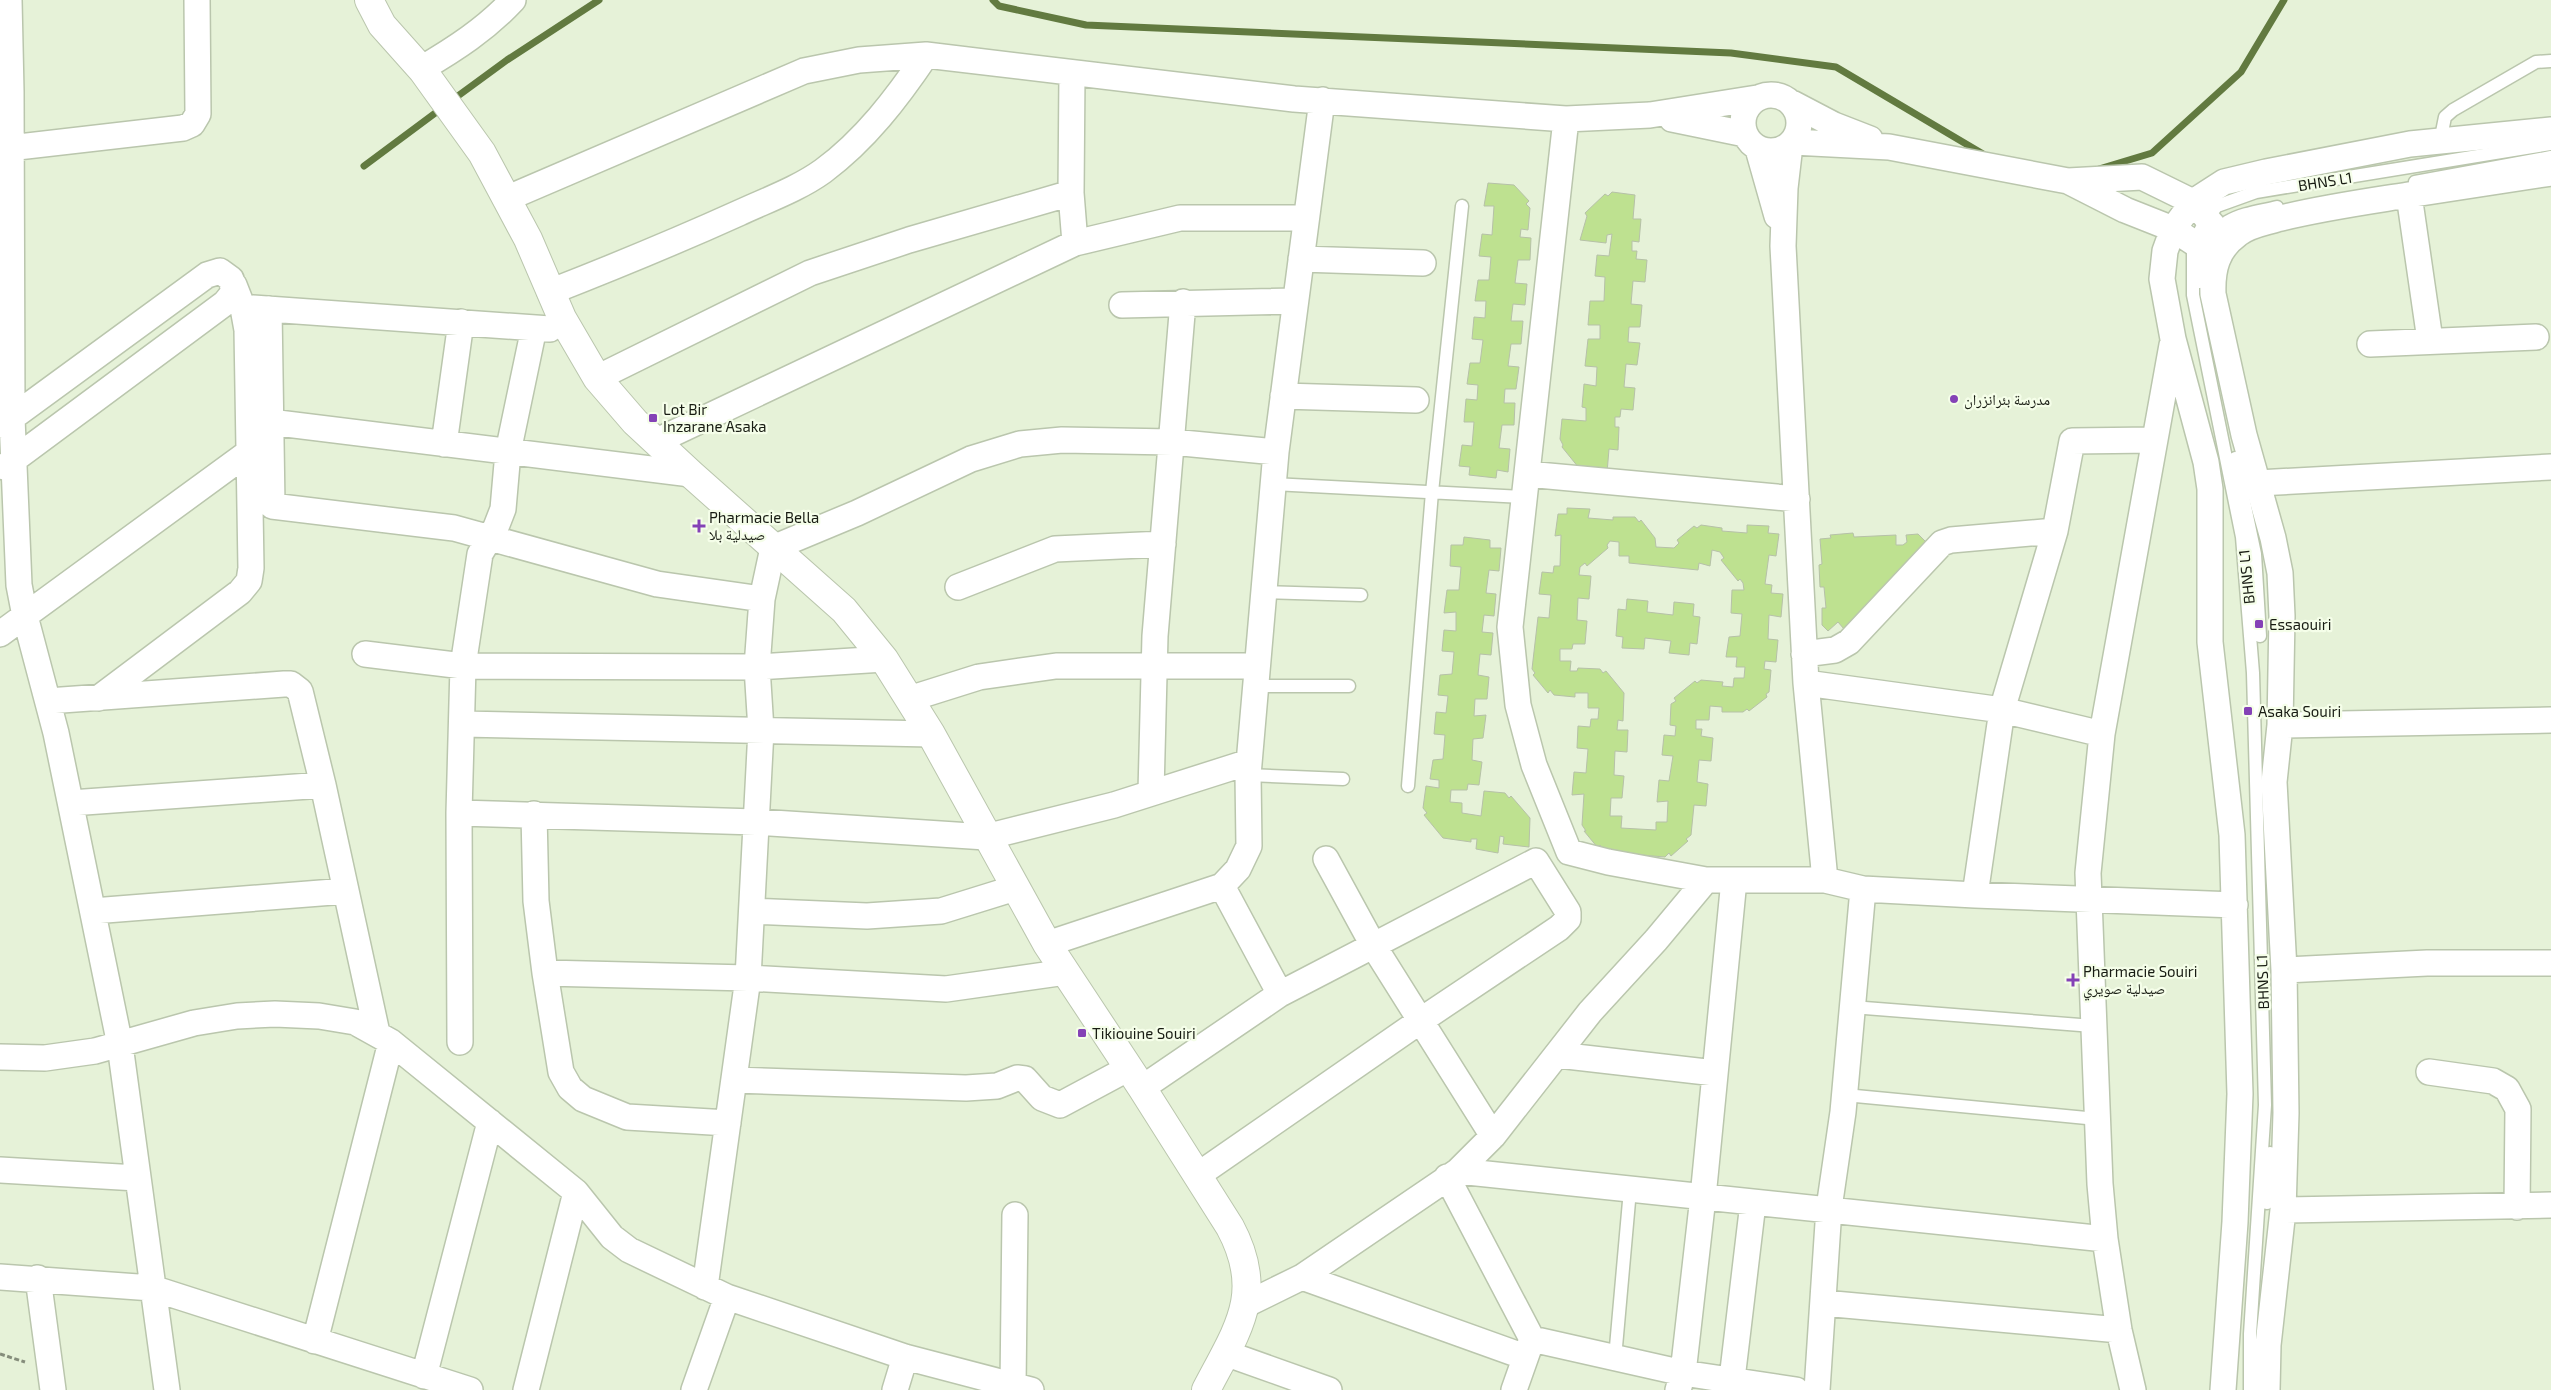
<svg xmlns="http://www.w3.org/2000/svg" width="2551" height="1390" viewBox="0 0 2551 1390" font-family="'Exo 2','Noto Naskh Arabic',sans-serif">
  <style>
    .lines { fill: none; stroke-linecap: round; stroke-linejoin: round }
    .stream { stroke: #627a40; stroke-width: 7 }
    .building { fill: #bee190; stroke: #b6c1a8; fill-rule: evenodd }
    .service-casing { stroke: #bac6ad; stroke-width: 15 }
    .minor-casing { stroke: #bac6ad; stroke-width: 28 }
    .tertiary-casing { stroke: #bac6ad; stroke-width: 30 }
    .path { stroke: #858d7b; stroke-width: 3; stroke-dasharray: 5 2.5; stroke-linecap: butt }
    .service { stroke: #fff; stroke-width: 12 }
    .minor { stroke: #fff; stroke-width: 25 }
    .tertiary { stroke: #fff; stroke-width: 28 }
    .poi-dot { fill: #8442b6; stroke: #f5fee9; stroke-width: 2 }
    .labels { text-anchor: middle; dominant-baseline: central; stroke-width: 4.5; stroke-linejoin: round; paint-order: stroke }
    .street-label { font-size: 15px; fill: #181c13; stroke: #f5fee9 }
    .poi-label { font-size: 15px; fill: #181c13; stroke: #f5fee9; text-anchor: start }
  </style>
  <rect width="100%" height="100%" fill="#e6f2d8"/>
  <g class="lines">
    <!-- stream -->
    <path class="stream" d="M993 0 999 6 1086 25 1731 53 1836 67 1983 154
      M451 101 507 60 599 0
      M364 166 442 108
      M2099 169 2152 153 2241 72 2284 0"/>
  </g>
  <!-- building -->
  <path class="building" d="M1488 183 1514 185 1529 201 1526 204 1530 208 1528 230 1521 229 1520 237 1531 238 1530 260H1518L1515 283 1527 284 1525 305 1513 304 1511 321H1523L1521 344H1511L1508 366 1519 367 1516 389H1505L1504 403H1515L1514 425H1502L1499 448 1510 449 1508 472 1497 470 1496 478 1469 475 1470 467 1459 466 1462 445 1472 446 1474 422H1464L1466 399 1477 400 1478 385 1467 384 1470 363H1480L1483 340 1472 339 1474 317 1485 318 1486 301H1475L1478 280H1489L1491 257 1479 256 1482 234 1492 235 1494 206H1484Z
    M1612 192 1635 195 1633 219H1641L1639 242 1632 241V251H1637L1636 259 1647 260 1645 282 1633 281 1631 304 1642 305 1640 327H1629L1628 342 1640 343 1637 365 1626 364 1624 387 1635 388 1633 410 1621 409 1620 417H1615V427H1619L1618 450 1609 449 1607 473 1579 468 1562 447 1563 445 1560 439 1562 419 1586 421V408L1582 407 1584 384 1596 386 1597 367 1585 366 1588 339H1600V325H1588L1590 301H1604L1605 277 1595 276 1597 255 1609 256 1612 234 1607 235 1606 243 1580 240 1587 216 1585 213 1605 194 1608 196Z
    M1567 508 1590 509 1588 518 1613 520V517H1635L1639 522 1641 520 1655 538 1656 547 1674 548 1679 543 1677 540 1694 526 1697 528 1701 525 1722 528V531L1747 533V525L1769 526 1768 533 1779 534 1776 556 1769 555 1765 584 1772 585 1771 593 1783 594 1781 617 1769 615 1768 639 1778 640 1776 662 1765 661 1764 669 1771 670 1769 692 1766 694 1767 697 1749 711 1747 709 1743 712H1722V707L1710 706 1709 720H1696V729H1702L1701 736 1713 738 1711 761 1699 760 1697 782 1708 784 1706 806 1694 805 1691 835 1686 839 1688 841 1671 856 1669 853 1665 857 1605 852 1600 845 1598 848 1584 831H1586L1582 825 1584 794 1572 795 1574 772 1586 773 1588 749 1577 748 1578 726 1590 727 1591 719H1598L1599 708H1588V693H1575V697L1554 695 1550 690 1548 693 1533 675 1535 673 1532 669 1538 617 1549 618 1551 595 1539 594 1542 572 1553 573 1554 566H1560L1561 535 1555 536 1558 514H1567ZM1610 541 1619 542V556H1629V563L1698 570 1699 563 1710 566 1712 550 1720 552 1724 558 1721 560 1738 581 1740 579 1743 583 1744 590H1732L1731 613 1742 614 1740 636 1729 637 1726 657H1737L1736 667H1745L1744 678H1734L1733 687 1722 686 1723 682 1701 680 1697 683 1695 681 1674 698 1676 701 1671 704 1670 725 1676 726 1675 736 1664 735 1662 755 1673 756 1669 781 1659 780 1657 802 1668 801 1667 822H1656V830L1621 828 1622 816H1610L1611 798H1622L1624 776 1614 775 1615 751 1627 752 1628 730H1617L1618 720 1623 721 1624 693 1606 671 1603 673 1600 669 1578 668 1577 671H1570L1571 661H1560V649H1572L1573 644H1585L1587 621 1577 620 1578 598 1589 599 1591 576 1579 575 1580 567 1585 563 1587 566 1608 548 1607 545Z
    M1853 533 1854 537 1896 535V545H1903L1907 542 1906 535 1918 534 1927 543 1889 580 1891 582 1863 608 1866 611 1856 621 1853 619 1844 629 1838 622 1828 631 1822 625V608H1826L1824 587H1820L1819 565 1822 564 1820 539 1831 538 1830 535Z
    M1464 537 1490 540V548H1501L1499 571 1489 570 1486 593 1496 594 1494 616 1484 615 1482 632 1493 633 1491 655 1480 654 1478 675 1489 677 1487 699H1475L1474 716 1486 715 1483 738 1473 739 1472 760 1482 762 1479 785 1468 784 1467 790H1451L1450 802 1462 803V813L1481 816 1484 791 1505 793 1509 798 1511 796 1530 818 1529 847 1503 844 1504 837 1500 836 1498 853 1476 849 1477 839H1471V842L1443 838 1424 815 1427 813 1423 808 1426 786 1439 788V780L1430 779 1433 760 1443 759 1445 735 1434 734 1436 712 1446 713 1448 696 1438 695 1440 675 1452 674 1454 652 1442 651 1444 630 1456 631V612L1444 613 1447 590H1459L1461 567 1450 566 1451 545H1463Z
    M1627 599 1648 601 1647 612 1673 615 1674 602 1694 604 1693 616 1700 617 1697 644 1690 643 1689 655 1669 653 1671 641 1645 638 1644 649 1622 648 1623 637 1616 636 1618 609 1626 610Z"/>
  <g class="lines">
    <!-- service casing -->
    <g class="service-casing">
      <path id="service" d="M2440 142 2445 117 2453 110 2536 62 2551 61
        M2415 182 2551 157
        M2200 282C2200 262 2210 233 2227 222 2242 213 2261 211 2277 207
        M2235 458 2255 554 2260 636
        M1273 484 1523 497
        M1264 592 1361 595
        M1256 686H1349
        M1248 775 1343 779
        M1408 786 1432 492 1462 206
        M1852 1007 2093 1026
        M1845 1095 2097 1119
        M2267 1203 2270 1153
        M1615 1358 1630 1190
        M2250 1390V1334L2265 1105 2253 673 2242 537 2193 295V244L2207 218 2217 206 2256 192 2551 144"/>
    </g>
    <!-- minor casing -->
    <g class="minor-casing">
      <path id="minor" d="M421 69C455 49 486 29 513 0
        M0 91H11L9 0
        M11 91 12 418 19 585 25 616 56 733 120 1045 167 1390
        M1743 123a28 28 0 1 1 56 0a28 28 0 1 1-56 0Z
        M1792 103 1834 125 1870 139
        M1566 119 1510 627 1518 705 1534 765 1569 852 1608 862 1706 880H1825L1863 889 1975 895 2235 905
        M1672 119 1745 134
        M1793 142 1889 147 2068 181 2142 177 2193 202 2227 242
        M1790 145 1785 188 1783 246 1806 683 1825 880
        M0 149 183 128 192 124 198 114 197 0
        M1758 149 1777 216
        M2070 182 2125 210 2173 229 2217 258
        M2409 195 2430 340
        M508 198 804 71 859 60 926 55 1294 99 1566 119 1650 115 1757 98
        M1075 243 1180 218H1306
        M1301 259 1423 263
        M550 292C614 267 677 241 739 213 767 200 798 189 823 171 865 140 897 98 926 55
        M1122 305 1295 301
        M253 308 550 329
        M269 309 272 506 454 528 657 584 762 599
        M2370 344 2536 337
        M597 378 810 273 909 240 1071 193
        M1283 396 1416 400
        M270 422 691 474
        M2 425 207 275 220 271 231 279 234 292 225 303 4 467
        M657 441 1075 243 1071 193 1072 74
        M444 444 461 322
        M1527 474 1797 499
        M2258 483 2551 467
        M958 587 1055 549 1163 544
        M0 634 249 452
        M365 654 463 666 757 667 884 659
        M1804 654 1835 650 1849 642 1942 543 1951 540 2055 531
        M1806 683 2002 710 2102 734
        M99 698 240 592 249 581 251 568 247 330 243 308 234 285
        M909 699 979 677 1056 666H1257
        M48 701 284 684H291L300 691 323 785 377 1033
        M463 724 931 734
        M2280 725 2551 720
        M1151 792 1155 636 1183 302
        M71 803 323 785
        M459 813 756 822 986 837 1114 805 1249 762
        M534 814 536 901 545 973 561 1072 570 1088 583 1099 627 1117 728 1123
        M1326 859 1373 945 1493 1136
        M1222 886 1280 994
        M1975 895 2002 710 2055 531 2072 441 2154 440
        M93 911 346 891
        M752 911 867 916 941 911 1015 888
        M1047 944 1222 886 1238 869 1249 846 1248 775 1276 452 1322 100
        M2284 970 2427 963H2551
        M545 973 748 978 946 989 1066 972
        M460 1042 459 813 463 666 480 554 496 527 503 509 508 452 534 328
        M1558 1055 1715 1073
        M0 1057 45 1058 95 1051 194 1023 237 1016 275 1014 319 1016 355 1022 391 1042 576 1192 612 1237 629 1250 727 1297 905 1357 1031 1390
        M2429 1072 2493 1081 2507 1089 2518 1109 2517 1207
        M734 1080 966 1088 997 1086 1017 1078 1025 1079 1042 1098 1060 1105 1129 1068
        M1142 1088 1280 994 1536 861 1568 912V919L1559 928 1420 1021 1198 1175
        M0 1170 137 1178
        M1458 1171 2105 1239
        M1447 1177 1532 1339 1514 1390
        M2283 1210 2551 1205
        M0 1277 152 1288 470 1390
        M1302 1277 1525 1357
        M38 1278 53 1390
        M705 1287 748 978 761 730 757 667 762 599 773 548 857 513 971 459 1020 444 1062 440 1172 442 1276 452
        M1823 1303 2119 1330
        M1245 1305 1302 1277 1458 1171 1493 1136 1590 1012 1656 940 1706 880
        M1532 1339 1683 1373 1796 1390
        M315 1341 391 1042
        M1225 1353 1329 1390
        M424 1376 490 1122
        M1732 1379 1753 1203
        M1013 1386 1015 1215
        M526 1390 576 1192
        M694 1390 727 1297
        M895 1390 905 1357
        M1678 1390 1683 1373 1703 1197 1734 880
        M1817 1390 1829 1208 1843 1112 1863 889
        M2133 1390 2119 1330 2105 1239 2100 1184 2088 873 2102 734 2172 345
        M2223 1390 2235 1222 2240 1094 2232 835 2210 642V489L2206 462 2173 339 2162 279 2165 251 2173 229 2193 202 2224 182 2266 172 2410 144 2551 130
        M2267 1390 2268 1345 2283 1210 2286 1113 2284 970 2274 782 2280 725 2282 616 2280 573 2273 538 2244 435 2213 294C2212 269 2217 249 2238 234 2249 225 2264 223 2277 219 2320 208 2364 202 2408 195 2456 188 2503 180 2551 173"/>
    </g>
    <!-- tertiary casing -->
    <g class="tertiary-casing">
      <path id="tertiary" d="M369 0 382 25 423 71 482 153 528 239 562 318 597 378 635 422 691 474 844 610 884 659 931 734 1047 944 1142 1088 1230 1227C1266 1294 1237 1330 1206 1390"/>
    </g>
    <!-- path -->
    <path class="path" d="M0 1354 25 1362"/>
    <!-- service -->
    <use href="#service" class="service"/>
    <!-- minor -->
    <use href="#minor" class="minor"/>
    <!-- tertiary -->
    <use href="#tertiary" class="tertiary"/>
  </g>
  <!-- markers -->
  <g class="poi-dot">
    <circle cx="1954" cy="399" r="5"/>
    <rect x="648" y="413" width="10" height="10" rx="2.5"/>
    <path d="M696.5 518.5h5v5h5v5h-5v5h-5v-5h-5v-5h5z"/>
    <rect x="2254" y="619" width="10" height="10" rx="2.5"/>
    <rect x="2243" y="706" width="10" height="10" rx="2.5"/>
    <path d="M2070.5 972.5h5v5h5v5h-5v5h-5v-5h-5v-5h5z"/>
    <rect x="1077" y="1028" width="10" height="10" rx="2.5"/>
  </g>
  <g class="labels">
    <!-- street labels -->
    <g class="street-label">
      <text transform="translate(2325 181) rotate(-9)">BHNS L1</text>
      <text transform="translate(2246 577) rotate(-96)">BHNS L1</text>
      <text transform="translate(2262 982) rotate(-92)">BHNS L1</text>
    </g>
    <!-- poi labels -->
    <g class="poi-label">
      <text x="1964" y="399">مدرسة بئرانزران</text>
      <text x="663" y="409">Lot Bir<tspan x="663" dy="17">Inzarane Asaka</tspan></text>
      <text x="709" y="517">Pharmacie Bella<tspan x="709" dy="17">صيدلية بلا</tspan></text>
      <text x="2269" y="624">Essaouiri</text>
      <text x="2258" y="711">Asaka Souiri</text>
      <text x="2083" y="971">Pharmacie Souiri<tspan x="2083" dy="17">صيدلية صويري</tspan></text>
      <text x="1092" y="1033">Tikiouine Souiri</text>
    </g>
  </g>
</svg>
